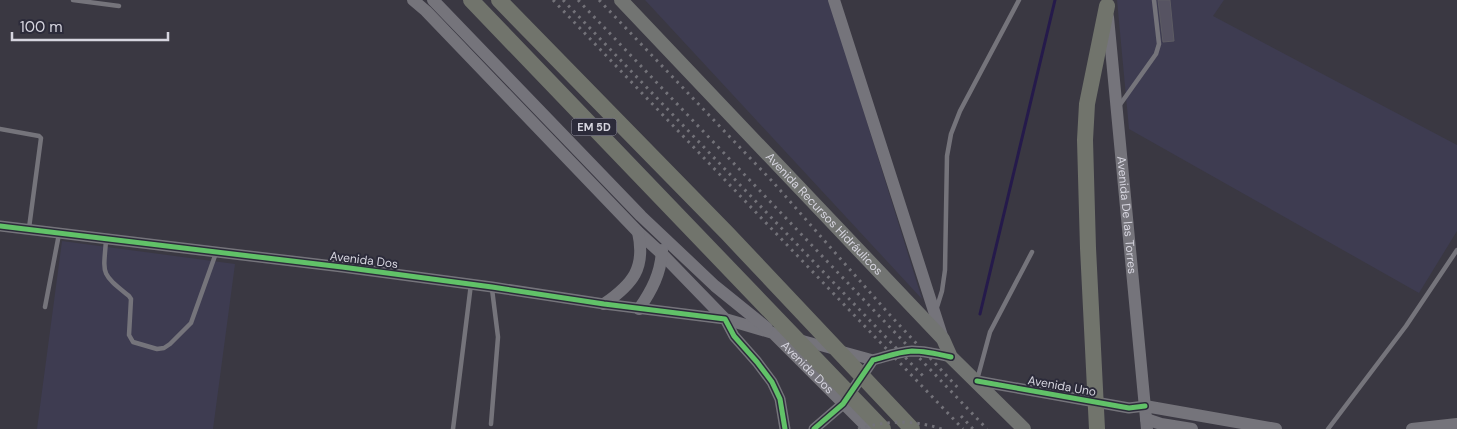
<svg xmlns="http://www.w3.org/2000/svg" width="1457" height="429" viewBox="0 0 1457 429" font-family="'DM Sans',sans-serif">
  <style>
    .built { fill: #3e3c51 }
    .lines { fill: none; stroke-linecap: round; stroke-linejoin: round }
    .stream { stroke: #251a4b; stroke-width: 3 }
    .building { fill: #565362; stroke: #5d5c64 }
    .service { stroke: #75747b; stroke-width: 4.5 }
    .tertiary { stroke: #75747b; stroke-width: 11 }
    .secondary { stroke: #75747b; stroke-width: 12 }
    .primary { stroke: #727472; stroke-width: 14 }
    .motorway { stroke: #71746c; stroke-width: 16 }
    .rail { stroke: #737279; stroke-width: 3; stroke-dasharray: 2.5 5; stroke-linecap: butt }
    .cycleway-casing { stroke: #2c2b3a; stroke-width: 8 }
    .cycleway { stroke: #61c268; stroke-width: 5 }
    .labels { text-anchor: middle; dominant-baseline: central; stroke-width: 4; stroke-linejoin: round; paint-order: stroke }
    .shield { fill: #2c2b3a; stroke: #a3a2ae; stroke-width: 1 }
    .shield-label { font-size: 11px; font-weight: bold; fill: #d6d5df }
    .street-label { font-size: 12px; fill: #d6d5df; stroke: #2c2b3a }
  </style>
  <rect width="100%" height="100%" fill="#3a3842"/>
  <!-- built -->
  <path class="built" d="M645 0H829L922 299Z
    M1117 0H1224L1213 16 1457 145V231L1419 293 1129 129Z
    M62 241 235 264 213 429H37Z"/>
  <g class="lines">
    <!-- stream -->
    <path class="stream" d="M980 314 1055 0"/>
  </g>
  <!-- building -->
  <path class="building" d="M1158 0H1170L1174 41 1163 42Z"/>
  <g class="lines">
    <!-- service -->
    <path class="service" d="M73 0 119 6
      M1119 106 1156 54 1159 44 1154 0
      M0 129 39 136 41 138 29 228
      M106 241C103 276 101 273 129 296L131 299 129 335 133 342 157 349 164 348 170 344 191 323 216 253
      M45 307 59 234
      M937 307 942 291 945 270 947 156 951 134 960 111 1019 0
      M977 380 990 332 1032 252
      M491 424 498 337 492 289
      M453 429 471 284
      M1328 429 1406 326 1457 250"/>
    <!-- tertiary -->
    <path class="tertiary" d="M0 226 342 267 492 287 604 304 725 319 734 336 757 362 772 382 780 399 785 429
      M797 339 873 360
      M977 381 1129 408 1145 406
      M814 429 843 404 873 360C885 357 898 352 912 351 925 351 938 354 951 357"/>
    <!-- secondary -->
    <g class="secondary">
      <path id="s1" d="M413 0 426 11 638 232 662 254 725 319 773 333 869 429"/>
      <path d="M433 0 641 216 715 286 767 328"/>
      <path d="M834 0 943 339"/>
      <path id="s2" d="M1108 17 1147 429"/>
      <path d="M604 304C633 284 646 268 638 232"/>
      <path d="M639 309C652 290 661 273 662 250"/>
      <path d="M1145 406 1276 429"/>
      <path d="M1146 419 1161 424 1192 429"/>
      <path d="M1412 429 1457 424"/>
    </g>
    <!-- primary -->
    <path class="primary" id="s3" d="M621 0 943 339 951 357 1024 429"/>
    <!-- motorway -->
    <path class="motorway" d="M471 0 883 429
      M499 0 727 233 912 429
      M1097 429 1088 248 1085 140 1087 104 1107 6"/>
    <!-- rail -->
    <path class="rail" d="M553 0 963 429
      M563 0 924 377
      M578 0 987 429
      M599 0 772 181 889 314 959 389
      M961 416 973 429
      M858 429C886 420 915 420 942 429"/>
    <!-- cycleway casing -->
    <g class="cycleway-casing">
      <path id="cycleway" d="M0 226 342 267 492 287 604 304 725 319 734 336 757 362 772 382 780 399 785 429
        M977 381 1129 408 1145 406
        M814 429 843 404 873 360C885 357 898 352 912 351 925 351 938 354 951 357"/>
    </g>
    <!-- cycleway -->
    <use href="#cycleway" class="cycleway"/>
  </g>
  <g class="labels">
    <!-- shield labels -->
    <rect class="shield" x="571.5" y="118.5" width="45" height="17" rx="4"/>
    <g class="shield-label">
      <text x="594" y="127">EM 5D</text>
    </g>
    <!-- street labels -->
    <g class="street-label">
      <text stroke="none"><textPath href="#s3" startOffset="295">Avenida Recursos Hidráulicos</textPath></text>
      <text stroke="none"><textPath href="#s2" startOffset="199">Avenida De las Torres</textPath></text>
      <text transform="translate(364 260) rotate(7)">Avenida Dos</text>
      <text stroke="none"><textPath href="#s1" startOffset="545">Avenida Dos</textPath></text>
      <text transform="translate(1062 386) rotate(10)">Avenida Uno</text>
    </g>
  </g>
  <!-- scale -->
  <path d="M12 32v8h156v-8" fill="none" stroke="#d6d5df" stroke-width="2.5"/>
  <text x="20" y="32" font-size="15" fill="#d6d5df" stroke="#2c2b3a" stroke-width="4" paint-order="stroke">100 m</text>
</svg>
